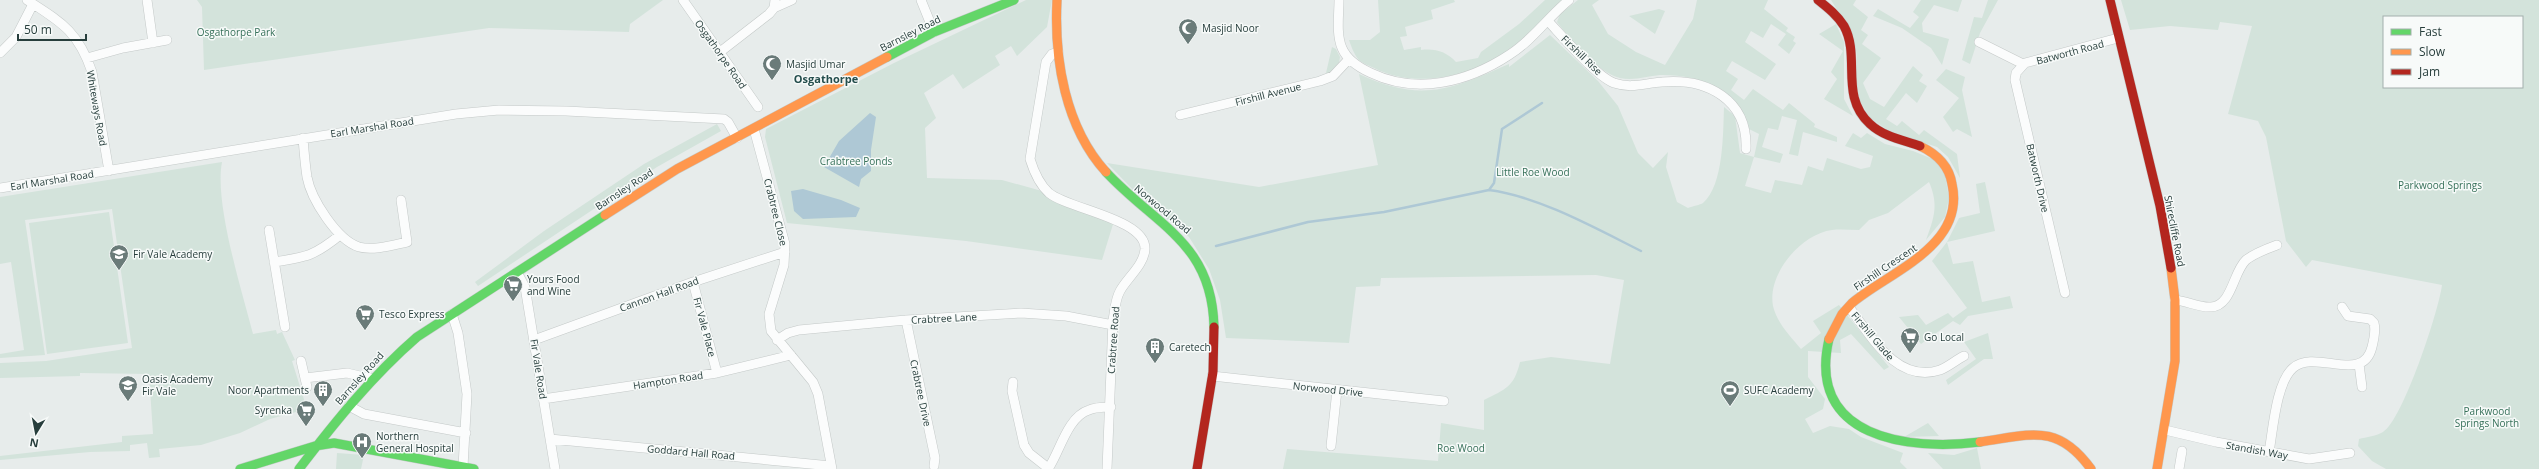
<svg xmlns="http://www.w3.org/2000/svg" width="2539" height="469" viewBox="0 0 2539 469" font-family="'Open Sans',sans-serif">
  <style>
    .green { fill: #d3e3db; fill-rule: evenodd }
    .water { fill: #aec8d5 }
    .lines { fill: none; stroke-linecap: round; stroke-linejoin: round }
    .stream { stroke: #aec8d5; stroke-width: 2.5 }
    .street-casing { stroke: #c4c9c8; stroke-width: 10 }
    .fast-casing { stroke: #c5cac9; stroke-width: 10 }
    .slow-casing { stroke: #c5cac9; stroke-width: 10 }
    .jam-casing { stroke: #c5cac9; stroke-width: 10 }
    .street { stroke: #fbfcfc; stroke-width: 9 }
    .fast { stroke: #63d668; stroke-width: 9 }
    .slow { stroke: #ff974d; stroke-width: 9 }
    .jam { stroke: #b3261e; stroke-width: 9 }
    .labels { text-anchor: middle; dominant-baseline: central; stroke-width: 3; stroke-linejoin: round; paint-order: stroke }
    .poi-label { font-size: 10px; fill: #273e3c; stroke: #f7faf9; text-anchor: start }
    .park-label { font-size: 10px; fill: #367059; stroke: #f7faf9 }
    .street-label { font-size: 10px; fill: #273e3c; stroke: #f7faf9 }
    .neighbourhood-label { font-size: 11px; font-weight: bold; fill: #254e4d; stroke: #f7faf9 }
  </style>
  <rect width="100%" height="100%" fill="#e7eceb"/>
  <!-- green -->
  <path class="green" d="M197 0H663L630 24 629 32 489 28 204 70 202 7Z
    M1026 0H1052L1047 27 1017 56 1011 46 995 56 1000 65 963 89 953 74 924 93 936 118 925 128 927 178 1002 180 1049 193 1114 221 1102 260 966 241 787 223 765 137 766 129 894 63Z
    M1378 0H1454L1455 2 1431 10 1433 19 1405 27 1407 36 1400 37 1404 50 1421 47V50C1435 48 1447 52 1456 62L1478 58 1481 52 1519 24 1545 0H1564C1545 19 1528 39 1505 53 1468 77 1415 89 1374 68 1370 66 1361 63 1358 59 1354 54 1351 46 1349 40H1370L1380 32Z
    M1578 0H1599L1592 5 1608 34 1636 52 1665 65 1693 19 1697 0H1768L1764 9 1788 28 1786 31 1795 37 1793 41 1796 43 1789 54 1778 45 1786 34 1771 24 1763 38 1751 31 1745 42 1776 64 1765 80 1732 61 1726 71 1738 79 1731 90 1744 100 1753 89 1783 110 1789 103 1815 124 1814 127 1837 137V142L1803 132 1798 156 1789 154 1797 120 1782 116 1778 130 1768 128 1762 147 1783 154 1780 163 1754 157 1745 186 1771 193 1775 180 1802 185 1808 166 1823 171 1827 158 1861 169 1870 167 1873 156 1845 146 1853 133 1861 138 1867 133 1885 144 1913 151 1935 160 1945 175 1949 198 1945 217 1926 240C1934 218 1939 205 1929 182L1888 213 1869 220 1859 230C1850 230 1840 229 1832 230 1801 234 1767 274 1773 306 1777 323 1790 336 1801 349L1821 333 1813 321 1839 305 1889 367 1884 370 1851 334 1840 340 1841 353 1808 351V377L1825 399 1823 409 1805 419 1813 433 1830 426 1849 429 1861 437 1903 453 1900 462 1907 469H1283L1287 449 1438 461 1441 423 1484 430V400C1506 389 1514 387 1520 362L1551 357 1610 364 1624 280 1596 275 1381 278 1380 286 1356 287 1349 343 1226 338 1220 300 1209 269 1189 237 1139 196 1107 163 1259 187 1378 165 1359 74C1421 103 1450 90 1509 64V67L1550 35 1598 81 1618 106 1638 153 1653 168 1668 152 1666 167 1677 202 1688 208C1693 206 1700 205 1703 203 1724 185 1723 132 1724 107L1735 116 1740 153 1754 157 1759 134 1749 129C1738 90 1699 74 1660 75 1647 76 1634 81 1620 78 1599 73 1570 40 1557 22L1560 14Z
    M1831 0H1856L1853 5 1868 17 1861 30 1868 35 1862 44 1881 58 1863 83 1870 99 1884 107 1913 66 1923 75 1919 81 1927 86 1917 103 1906 93 1886 119 1897 126 1902 121 1919 135 1924 130 1957 154 1960 178 1948 157 1937 147 1891 132 1870 118 1860 101 1856 79 1857 56 1853 35Z
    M1921 0H1962L1958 12 1934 5 1922 23 1923 32 1949 39 1942 65 1931 48 1902 28 1873 16 1878 9 1910 28 1919 17 1913 12Z
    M1988 0H1998L1980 33 1970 64 1962 60 1974 17 1982 18Z
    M2121 0H2539V469H2386L2372 461 2358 446 2359 439C2366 437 2377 436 2383 432 2403 420 2439 310 2442 285L2312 260 2306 267 2286 241 2266 137 2258 121 2228 114 2252 26 2220 22 2218 30 2170 26 2130 30ZM2384 17H2522V87H2384Z
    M1659 9 1665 11 1655 34 1629 16Z
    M1836 24 1844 42V99L1853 116 1824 99 1837 79 1831 72 1843 51 1819 34Z
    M1332 47 1336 49 1340 57 1339 63 1331 73H1326Z
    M1946 69 1965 77 1962 90 1972 137 1957 129 1953 132 1943 117 1959 98 1936 80Z
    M717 124 721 131 657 167 478 286 475 282 544 231 644 164Z
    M222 162C214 203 242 291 253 334L276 330 277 334 282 332 295 360 292 361 307 409 270 419 240 433 201 445 159 449 160 457 149 458 147 443 130 445V451L90 452 0 460V456L122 442V436L153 434 149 374 80 373V376L0 378V363L46 361 132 348 112 209 25 220 45 355 0 358V354L24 350 11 262 0 264V197Z
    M1985 182 1995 231 1947 242 1953 264 1973 261 1982 302 2010 296 2013 308 1968 316 1960 325 1953 321 1921 344 1899 317 1918 315 1926 325 1948 313 1953 318 1967 308 1932 261 1947 242 1959 218 1980 213 1976 184Z
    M109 212 128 343 47 354 29 223Z
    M1988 333 1993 359H1984L1948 385 1946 380 1976 359 1964 342Z
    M1928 423 1939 436 1904 437Z
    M1977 448 1981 469H1943L1928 453 1954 455Z
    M337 453 364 455 361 469H336Z"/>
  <!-- water -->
  <path class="water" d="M870 113 876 117 871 150V171L861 179 859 187 824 167 839 141Z
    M803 189 841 200 860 208 856 217 803 219 794 211 791 191Z"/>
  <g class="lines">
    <!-- stream -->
    <path class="stream" d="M1489 190 1494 183 1502 129 1542 103
      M1216 246 1308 222 1384 212 1489 190C1538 196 1597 229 1641 251"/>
    <!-- street casing -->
    <g class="street-casing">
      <path id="street" d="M27 0C61 22 78 31 92 72L109 171
        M147 0 153 43
        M683 0 758 107
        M921 0 934 32
        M1339 0C1339 15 1336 34 1342 48 1347 60 1360 68 1371 73 1417 95 1468 82 1509 55 1533 40 1548 17 1569 0
        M774 8 792 0
        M1548 21C1563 37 1596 76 1614 83 1632 89 1645 83 1662 82 1708 78 1748 100 1746 149
        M1979 42 2023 64
        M720 52 769 14 774 8 775 0
        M1058 52 1052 54 1046 62 1030 159C1034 172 1039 184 1049 193 1068 209 1146 219 1145 249 1144 265 1127 278 1120 291 1115 300 1115 310 1113 320L1107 469
        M0 53 16 37 33 4
        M87 58 123 48 167 40
        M1180 115 1320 81 1333 76 1349 59
        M754 129 785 244 784 265 769 314 771 331 813 382 818 394 832 469
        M303 138C304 151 305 164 307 177 311 199 337 240 359 247 373 251 393 245 407 242L401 200
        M0 188 456 114 499 110 566 111 724 119 728 122 737 138
        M269 230 285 327
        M274 262C307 257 314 256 340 235
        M517 272 525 287 555 469
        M693 282 717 373
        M2065 293 2015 80 2016 73 2025 63 2118 38
        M2175 300C2187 301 2200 308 2211 307 2232 306 2233 272 2246 260 2255 253 2266 249 2277 245
        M1849 307C1871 336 1897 384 1940 370 1948 367 1956 360 1964 356
        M452 314 458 333 467 394 463 467
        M906 320 935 458 934 466
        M534 340 693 282 785 252
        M777 340 788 333 799 330 906 320 1021 313 1066 316 1113 325
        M301 361 307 387
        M2359 364 2362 387
        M1212 376 1444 401
        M305 378 347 373 373 379
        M1013 382 1012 391 1024 445 1029 453 1048 468
        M543 399 717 373 791 355
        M349 406 364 414 466 433
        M2165 430 2216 442 2309 459 2350 453
        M550 439 831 466
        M1331 446 1337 390
        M2269 452C2273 430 2276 383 2293 368 2315 348 2363 385 2372 347 2374 339 2376 330 2374 323L2370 319 2348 316 2342 307
        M1048 469C1060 452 1067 417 1089 410 1095 407 1103 407 1111 407
        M2179 469 2182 451"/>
    </g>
    <!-- fast casing -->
    <g class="fast-casing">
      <path id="fast" d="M887 57 934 32 1014 0
        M1106 172C1156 226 1212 242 1214 327
        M1829 339C1806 438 1908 451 1980 442
        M240 469 315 446 334 443 474 469
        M299 469C335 422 372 376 417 337L605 215"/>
    </g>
    <!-- slow casing -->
    <g class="slow-casing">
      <path id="slow" d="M1057 0C1054 59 1065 127 1106 172
        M605 215 677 169 887 57
        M1829 339 1842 314 1852 303C1889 272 1966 246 1952 184 1949 165 1937 154 1920 146
        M1980 442C2030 435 2057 422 2091 469
        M2157 469 2175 361V300L2171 268"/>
    </g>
    <!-- jam casing -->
    <g class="jam-casing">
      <path id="jam" d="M1818 0C1828 8 1837 15 1844 26 1861 57 1839 96 1870 124 1884 137 1903 140 1920 146
        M2110 0 2160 206 2171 268
        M1197 469 1213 372 1214 327"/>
    </g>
    <!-- street -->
    <use href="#street" class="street"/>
    <!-- fast -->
    <use href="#fast" class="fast"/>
    <!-- slow -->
    <use href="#slow" class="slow"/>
    <!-- jam -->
    <use href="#jam" class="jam"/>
  </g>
  <!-- icons -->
  <defs>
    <g id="mosque-pin" transform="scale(1)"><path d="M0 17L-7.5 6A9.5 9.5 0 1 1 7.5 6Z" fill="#6a7b79" stroke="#f7faf9"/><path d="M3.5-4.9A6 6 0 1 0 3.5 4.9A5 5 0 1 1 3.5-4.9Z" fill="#fff"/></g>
    <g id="school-pin" transform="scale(1)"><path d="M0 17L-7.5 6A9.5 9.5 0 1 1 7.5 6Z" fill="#6a7b79" stroke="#f7faf9"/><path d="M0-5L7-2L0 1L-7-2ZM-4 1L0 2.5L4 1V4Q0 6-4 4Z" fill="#fff"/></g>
    <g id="supermarket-pin" transform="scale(1)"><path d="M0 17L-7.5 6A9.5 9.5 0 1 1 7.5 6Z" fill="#6a7b79" stroke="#f7faf9"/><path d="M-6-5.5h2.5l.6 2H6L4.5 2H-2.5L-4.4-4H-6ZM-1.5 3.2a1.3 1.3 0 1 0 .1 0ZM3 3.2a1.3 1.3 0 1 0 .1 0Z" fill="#fff"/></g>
    <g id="building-pin" transform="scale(1)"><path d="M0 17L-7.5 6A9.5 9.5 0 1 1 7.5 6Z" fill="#6a7b79" stroke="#f7faf9"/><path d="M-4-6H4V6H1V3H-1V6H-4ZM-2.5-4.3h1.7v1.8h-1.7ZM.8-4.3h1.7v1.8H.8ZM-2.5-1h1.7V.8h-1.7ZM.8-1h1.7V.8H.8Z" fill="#fff"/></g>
    <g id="stadium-pin" transform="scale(1)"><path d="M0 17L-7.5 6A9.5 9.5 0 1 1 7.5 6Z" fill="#6a7b79" stroke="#f7faf9"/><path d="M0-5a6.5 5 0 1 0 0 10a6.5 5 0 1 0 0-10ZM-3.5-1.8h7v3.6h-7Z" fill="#fff"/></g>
    <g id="hospital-pin" transform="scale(1)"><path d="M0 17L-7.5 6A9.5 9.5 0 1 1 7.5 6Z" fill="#6a7b79" stroke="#f7faf9"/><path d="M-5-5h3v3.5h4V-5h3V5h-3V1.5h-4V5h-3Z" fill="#fff"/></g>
  </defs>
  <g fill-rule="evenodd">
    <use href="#mosque-pin" x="1188" y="28"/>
    <use href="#mosque-pin" x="772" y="64"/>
    <use href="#school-pin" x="119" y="254"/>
    <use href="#supermarket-pin" x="513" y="285"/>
    <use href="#supermarket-pin" x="365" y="314"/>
    <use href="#supermarket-pin" x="1910" y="337"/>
    <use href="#building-pin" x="1155" y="347"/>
    <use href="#school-pin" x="128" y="385"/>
    <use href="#building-pin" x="323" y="390"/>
    <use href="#stadium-pin" x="1730" y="390"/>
    <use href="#supermarket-pin" x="306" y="410"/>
    <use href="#hospital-pin" x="362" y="442"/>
  </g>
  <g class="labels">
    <!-- poi labels -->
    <g class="poi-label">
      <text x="1202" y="28">Masjid Noor</text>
      <text x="786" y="64">Masjid Umar</text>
      <text x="133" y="254">Fir Vale Academy</text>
      <text x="527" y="279">Yours Food<tspan x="527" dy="12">and Wine</tspan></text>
      <text x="379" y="314">Tesco Express</text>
      <text x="1924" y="337">Go Local</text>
      <text x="1169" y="347">Caretech</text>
      <text x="142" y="379">Oasis Academy<tspan x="142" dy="12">Fir Vale</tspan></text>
      <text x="309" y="390" text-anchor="end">Noor Apartments</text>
      <text x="1744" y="390">SUFC Academy</text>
      <text x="292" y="410" text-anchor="end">Syrenka</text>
      <text x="376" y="436">Northern<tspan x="376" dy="12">General Hospital</tspan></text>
    </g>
    <!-- park labels -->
    <g class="park-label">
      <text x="236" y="32">Osgathorpe Park</text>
      <text x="856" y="161">Crabtree Ponds</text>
      <text x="1533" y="172">Little Roe Wood</text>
      <text x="2440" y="185">Parkwood Springs</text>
      <text x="2487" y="411">Parkwood<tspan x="2487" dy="12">Springs North</tspan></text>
      <text x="1461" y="448">Roe Wood</text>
    </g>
    <!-- street labels -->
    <g class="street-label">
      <text transform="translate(910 33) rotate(-27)">Barnsley Road</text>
      <text transform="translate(2070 52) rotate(-15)">Batworth Road</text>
      <text transform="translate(721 54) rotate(55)">Osgathorpe Road</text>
      <text transform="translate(1582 55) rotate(44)">Firshill Rise</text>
      <text transform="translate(1268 94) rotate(-14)">Firshill Avenue</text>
      <text transform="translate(97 108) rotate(80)">Whiteways Road</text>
      <text transform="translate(372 127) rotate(-9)">Earl Marshal Road</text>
      <text transform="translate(2038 178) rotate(77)">Batworth Drive</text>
      <text transform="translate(52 180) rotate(-9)">Earl Marshal Road</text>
      <text transform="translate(624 189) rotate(-33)">Barnsley Road</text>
      <text transform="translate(1163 209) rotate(40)">Norwood Road</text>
      <text transform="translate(776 212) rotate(76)">Crabtree Close</text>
      <text transform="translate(2175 231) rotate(79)">Shirecliffe Road</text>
      <text transform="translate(1885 267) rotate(-34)">Firshill Crescent</text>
      <text transform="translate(659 294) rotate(-20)">Cannon Hall Road</text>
      <text transform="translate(944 318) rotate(-3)">Crabtree Lane</text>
      <text transform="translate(705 327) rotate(75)">Fir Vale Place</text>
      <text transform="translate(1873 336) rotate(50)">Firshill Glade</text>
      <text transform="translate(1113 340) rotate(-86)">Crabtree Road</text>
      <text transform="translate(539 369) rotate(81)">Fir Vale Road</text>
      <text transform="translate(359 378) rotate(-48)">Barnsley Road</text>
      <text transform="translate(668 380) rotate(-9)">Hampton Road</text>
      <text transform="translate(1328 389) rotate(6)">Norwood Drive</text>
      <text transform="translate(921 393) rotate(78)">Crabtree Drive</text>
      <text transform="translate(2257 450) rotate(10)">Standish Way</text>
      <text transform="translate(691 452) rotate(5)">Goddard Hall Road</text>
    </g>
    <!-- neighbourhood labels -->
    <g class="neighbourhood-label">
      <text x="826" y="78">Osgathorpe</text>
    </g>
  </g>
  <!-- legend -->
  <rect x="2383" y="16" width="140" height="72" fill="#f7faf9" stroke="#a4afad"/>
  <rect x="2391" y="29" width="20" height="6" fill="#63d668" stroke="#a4afad"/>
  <text x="2419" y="36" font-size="12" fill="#273e3c">Fast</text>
  <rect x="2391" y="49" width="20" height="6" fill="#ff974d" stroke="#a4afad"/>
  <text x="2419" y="56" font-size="12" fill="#273e3c">Slow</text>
  <rect x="2391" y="69" width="20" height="6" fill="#b3261e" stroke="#a4afad"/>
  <text x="2419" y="76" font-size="12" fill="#273e3c">Jam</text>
  <!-- north arrow -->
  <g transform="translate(36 433) rotate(190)" stroke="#f7faf9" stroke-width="3" paint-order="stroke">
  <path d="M0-3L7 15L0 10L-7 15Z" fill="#273e3c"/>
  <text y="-6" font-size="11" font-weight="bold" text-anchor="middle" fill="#273e3c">N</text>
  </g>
  <!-- scale -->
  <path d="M18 34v6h68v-6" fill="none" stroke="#273e3c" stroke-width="2"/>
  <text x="24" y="34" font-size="12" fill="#273e3c" stroke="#f7faf9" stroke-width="3" paint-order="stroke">50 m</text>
</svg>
